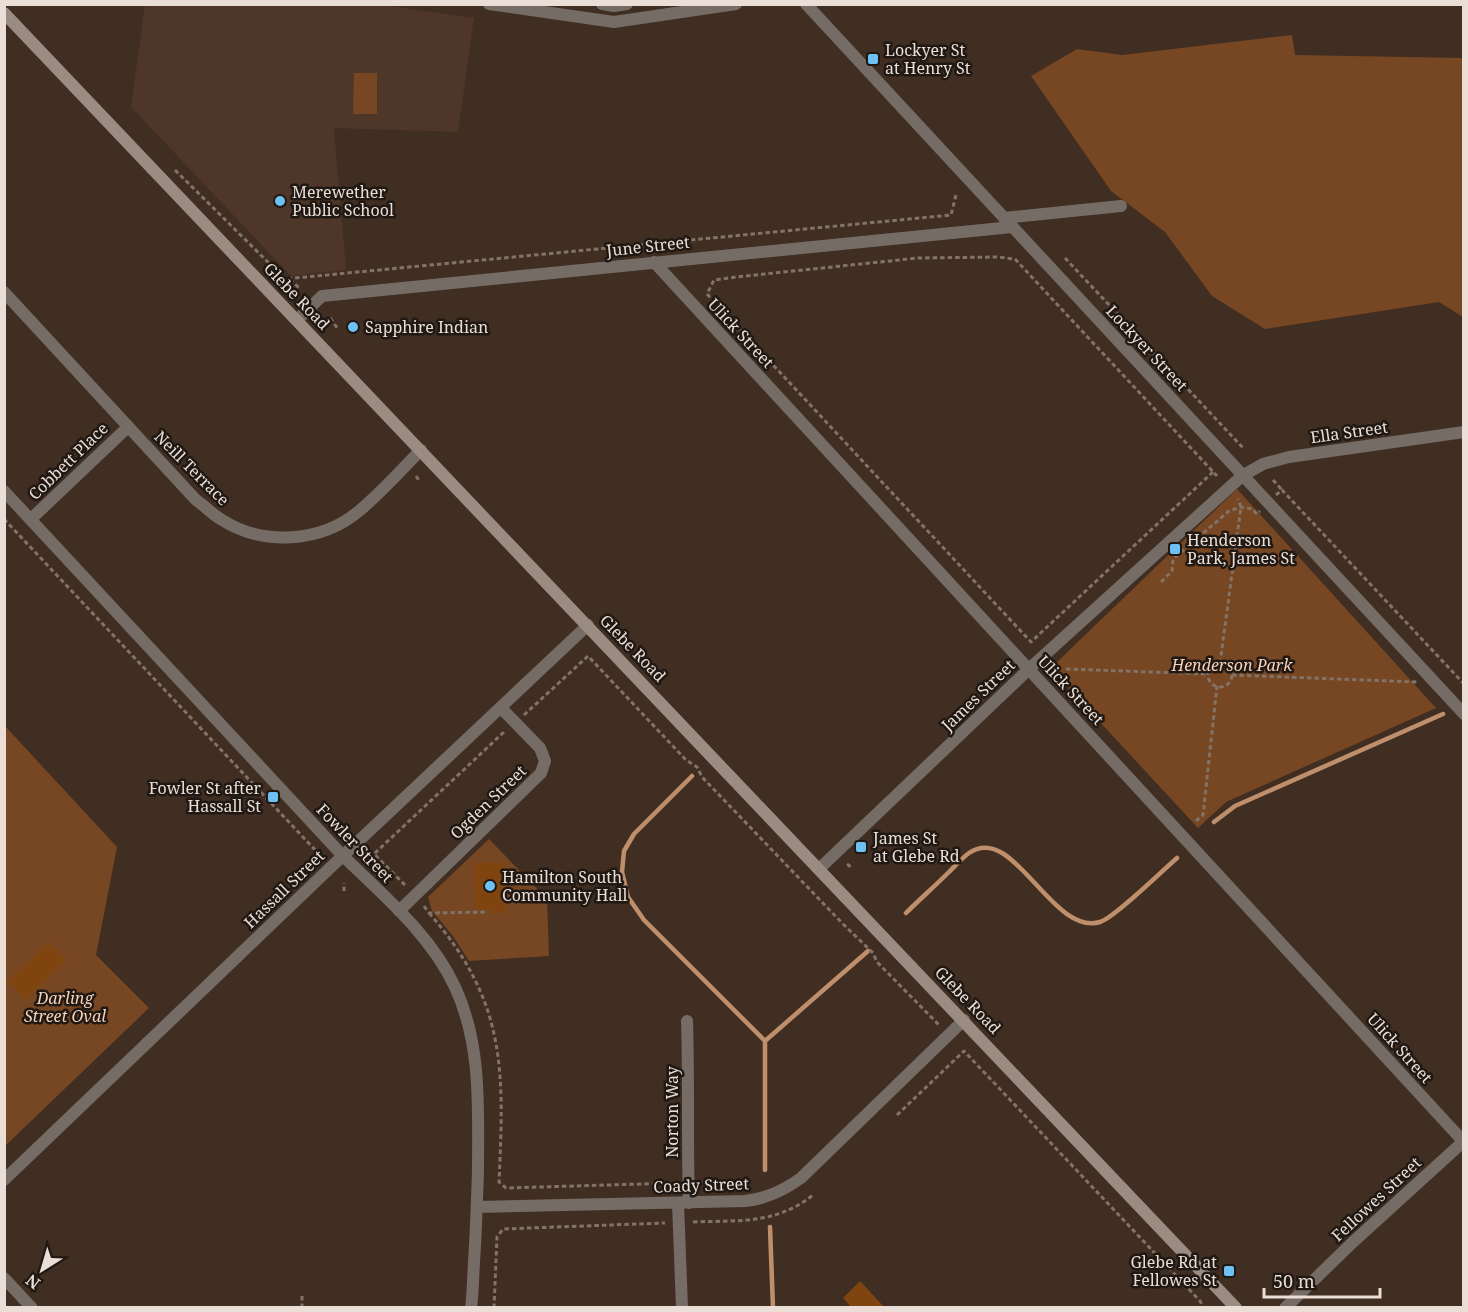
<svg xmlns="http://www.w3.org/2000/svg" width="1468" height="1312" viewBox="0 0 1468 1312" font-family="'Noto Serif',serif">
  <style>
    .built { fill: #4e3728 }
    .green { fill: #774622 }
    .lines { fill: none; stroke-linecap: round; stroke-linejoin: round }
    .stream { stroke: #bf8f6c; stroke-width: 4.5 }
    .building { fill: #804411 }
    .path { stroke: #827368; stroke-width: 3; stroke-dasharray: 4.5 3; stroke-linecap: butt }
    .minor { stroke: #756c66; stroke-width: 12 }
    .secondary { stroke: #9b8c83; stroke-width: 12 }
    .poi-dot { fill: #6dc2f3; stroke: #201813; stroke-width: 2 }
    .labels { text-anchor: middle; dominant-baseline: central; stroke-width: 5; stroke-linejoin: round; paint-order: stroke }
    .poi-label { font-size: 16px; fill: #eaded6; stroke: #201813; text-anchor: start }
    .street-label { font-size: 16px; fill: #eaded6; stroke: #201813 }
    .park-label { font-size: 16px; font-style: italic; fill: #f7d2ba; stroke: #201813 }
  </style>
  <rect width="100%" height="100%" fill="#402e22"/>
  <!-- built -->
  <path class="built" d="M375 4 474 18 458 132 334 128 346 270 291 276 131 107 145 5Z"/>
  <!-- green -->
  <path class="green" d="M1292 35 1295 55 1463 58V317L1439 302 1265 329 1212 296 1165 232 1111 191 1031 76 1077 49 1122 55Z
    M354 73H377V114H353Z
    M1237 489 1436 708 1226 802 1198 828 1060 679 1056 671 1057 662Z
    M5 726 117 847 96 955 149 1008 5 1146Z
    M489 839 547 899 549 956 469 961 453 936 432 911 428 897Z"/>
  <g class="lines">
    <!-- stream -->
    <path class="stream" d="M692 776 634 834 624 851 622 872 628 897 644 920 765 1041V1170
      M1214 822 1235 806 1443 714
      M906 913C920 899 935 886 949 872 955 866 962 858 969 853 1014 822 1051 936 1100 922 1114 918 1163 870 1177 858
      M765 1041 868 951
      M770 1227 773 1308"/>
  </g>
  <!-- building -->
  <path class="building" d="M505 862 506 913H490V909H475L474 863Z
    M49 942 66 960 26 1000 8 982Z
    M860 1281 885 1308H852L843 1298Z"/>
  <g class="lines">
    <!-- path -->
    <path class="path" d="M175 170 285 279 951 215 956 195
      M1065 258 1244 449
      M290 279 299 288
      M330 318 338 329
      M1213 472 1031 642 707 294 714 280 736 277 918 258 997 257 1015 259 1217 476
      M416 476 420 482
      M1273 480 1282 490
      M1276 495 1282 490 1464 684
      M4 519 318 853
      M1161 582 1172 571 1173 559 1229 511 1241 507 1252 509 1257 514 1260 511
      M1220 663 1241 507 1238 499
      M1208 675a12 12 0 1 1 24 0a12 12 0 1 1-24 0Z
      M1066 669 1208 674
      M1232 675 1417 682
      M524 715 588 656 686 760 697 767 702 777 843 924 873 953 877 962 939 1025
      M1196 821 1203 815 1217 686
      M847 864 851 867
      M405 885 374 854 505 731
      M344 891V883
      M424 906 429 913 488 912
      M429 913C507 1002 504 1071 499 1182L506 1188 675 1183
      M897 1115 964 1051 1200 1301 1204 1308
      M700 1182H730
      M693 1222C739 1220 775 1225 813 1195
      M302 1308V1295
      M494 1308 497 1237 503 1229 665 1223"/>
    <!-- minor -->
    <path class="minor" d="M489 4 614 22 736 4
      M602 4 614 6 627 4
      M806 4 1464 714
      M1004 218 1121 206
      M654 262 1463 1141
      M4 292 196 500C205 506 213 515 222 520 263 546 321 543 359 511 381 493 401 470 421 450
      M297 320 322 296 1012 227
      M4 491 343 856C383 895 431 935 455 987 482 1045 478 1109 478 1171 477 1201 476 1232 474 1262 473 1277 473 1293 471 1308
      M31 519 128 427
      M820 868 1029 669 1242 476 1263 464 1289 457 1464 432
      M399 911 541 773 545 761 540 748 501 708
      M687 1021C689 1082 687 1142 689 1203
      M4 1180 331 867 588 625
      M678 1203 682 1308
      M477 1207 745 1201C766 1199 783 1191 801 1178L964 1020
      M4 1278 32 1308
      M1285 1308 1353 1242 1464 1141"/>
    <!-- secondary -->
    <path class="secondary" d="M4 13 1236 1308"/>
  </g>
  <!-- markers -->
  <g class="poi-dot">
    <rect x="867" y="53" width="12" height="12" rx="3"/>
    <circle cx="280" cy="201" r="6"/>
    <circle cx="353" cy="327" r="6"/>
    <rect x="1169" y="543" width="12" height="12" rx="3"/>
    <rect x="267" y="791" width="12" height="12" rx="3"/>
    <rect x="855" y="841" width="12" height="12" rx="3"/>
    <circle cx="490" cy="886" r="6"/>
    <rect x="1223" y="1265" width="12" height="12" rx="3"/>
  </g>
  <g class="labels">
    <!-- poi labels -->
    <g class="poi-label">
      <text x="885" y="50">Lockyer St<tspan x="885" dy="18">at Henry St</tspan></text>
      <text x="292" y="192">Merewether<tspan x="292" dy="18">Public School</tspan></text>
      <text x="365" y="327">Sapphire Indian</text>
      <text x="1187" y="540">Henderson<tspan x="1187" dy="18">Park, James St</tspan></text>
      <text x="261" y="788" text-anchor="end">Fowler St after<tspan x="261" dy="18">Hassall St</tspan></text>
      <text x="873" y="838">James St<tspan x="873" dy="18">at Glebe Rd</tspan></text>
      <text x="502" y="877">Hamilton South<tspan x="502" dy="18">Community Hall</tspan></text>
      <text x="1217" y="1262" text-anchor="end">Glebe Rd at<tspan x="1217" dy="18">Fellowes St</tspan></text>
    </g>
    <!-- street labels -->
    <g class="street-label">
      <text transform="translate(648 246) rotate(-6)">June Street</text>
      <text transform="translate(297 296) rotate(46)">Glebe Road</text>
      <text transform="translate(741 333) rotate(47)">Ulick Street</text>
      <text transform="translate(1147 348) rotate(47)">Lockyer Street</text>
      <text transform="translate(1349 432) rotate(-8)">Ella Street</text>
      <text transform="translate(68 461) rotate(-44)">Cobbett Place</text>
      <text transform="translate(192 468) rotate(45)">Neill Terrace</text>
      <text transform="translate(633 648) rotate(46)">Glebe Road</text>
      <text transform="translate(1071 690) rotate(47)">Ulick Street</text>
      <text transform="translate(978 695) rotate(-44)">James Street</text>
      <text transform="translate(488 802) rotate(-44)">Ogden Street</text>
      <text transform="translate(355 843) rotate(46)">Fowler Street</text>
      <text transform="translate(284 889) rotate(-44)">Hassall Street</text>
      <text transform="translate(968 1000) rotate(46)">Glebe Road</text>
      <text transform="translate(1400 1048) rotate(48)">Ulick Street</text>
      <text transform="translate(672 1112) rotate(-90)">Norton Way</text>
      <text transform="translate(701 1185) rotate(-2)">Coady Street</text>
      <text transform="translate(1376 1199) rotate(-43)">Fellowes Street</text>
    </g>
    <!-- park labels -->
    <g class="park-label">
      <text x="1232" y="665">Henderson Park</text>
      <text x="65" y="998">Darling<tspan x="65" dy="18">Street Oval</tspan></text>
    </g>
  </g>
  <!-- border -->
  <rect width="1468" height="1312" fill="none" stroke="#eaded6" stroke-width="12"/>
  <!-- north arrow -->
  <g transform="translate(42 1270) rotate(217)" stroke="#201813" stroke-width="4.5" paint-order="stroke">
  <path d="M0-4.5L10 22L0 15L-10 22Z" fill="#eaded6"/>
  <text y="-9" font-size="16" font-weight="bold" text-anchor="middle" fill="#eaded6">N</text>
  </g>
  <!-- scale -->
  <path d="M1264 1288v9h116v-9" fill="none" stroke="#eaded6" stroke-width="3"/>
  <text x="1273" y="1288" font-size="18" fill="#eaded6" stroke="#201813" stroke-width="4.5" paint-order="stroke">50 m</text>
</svg>
